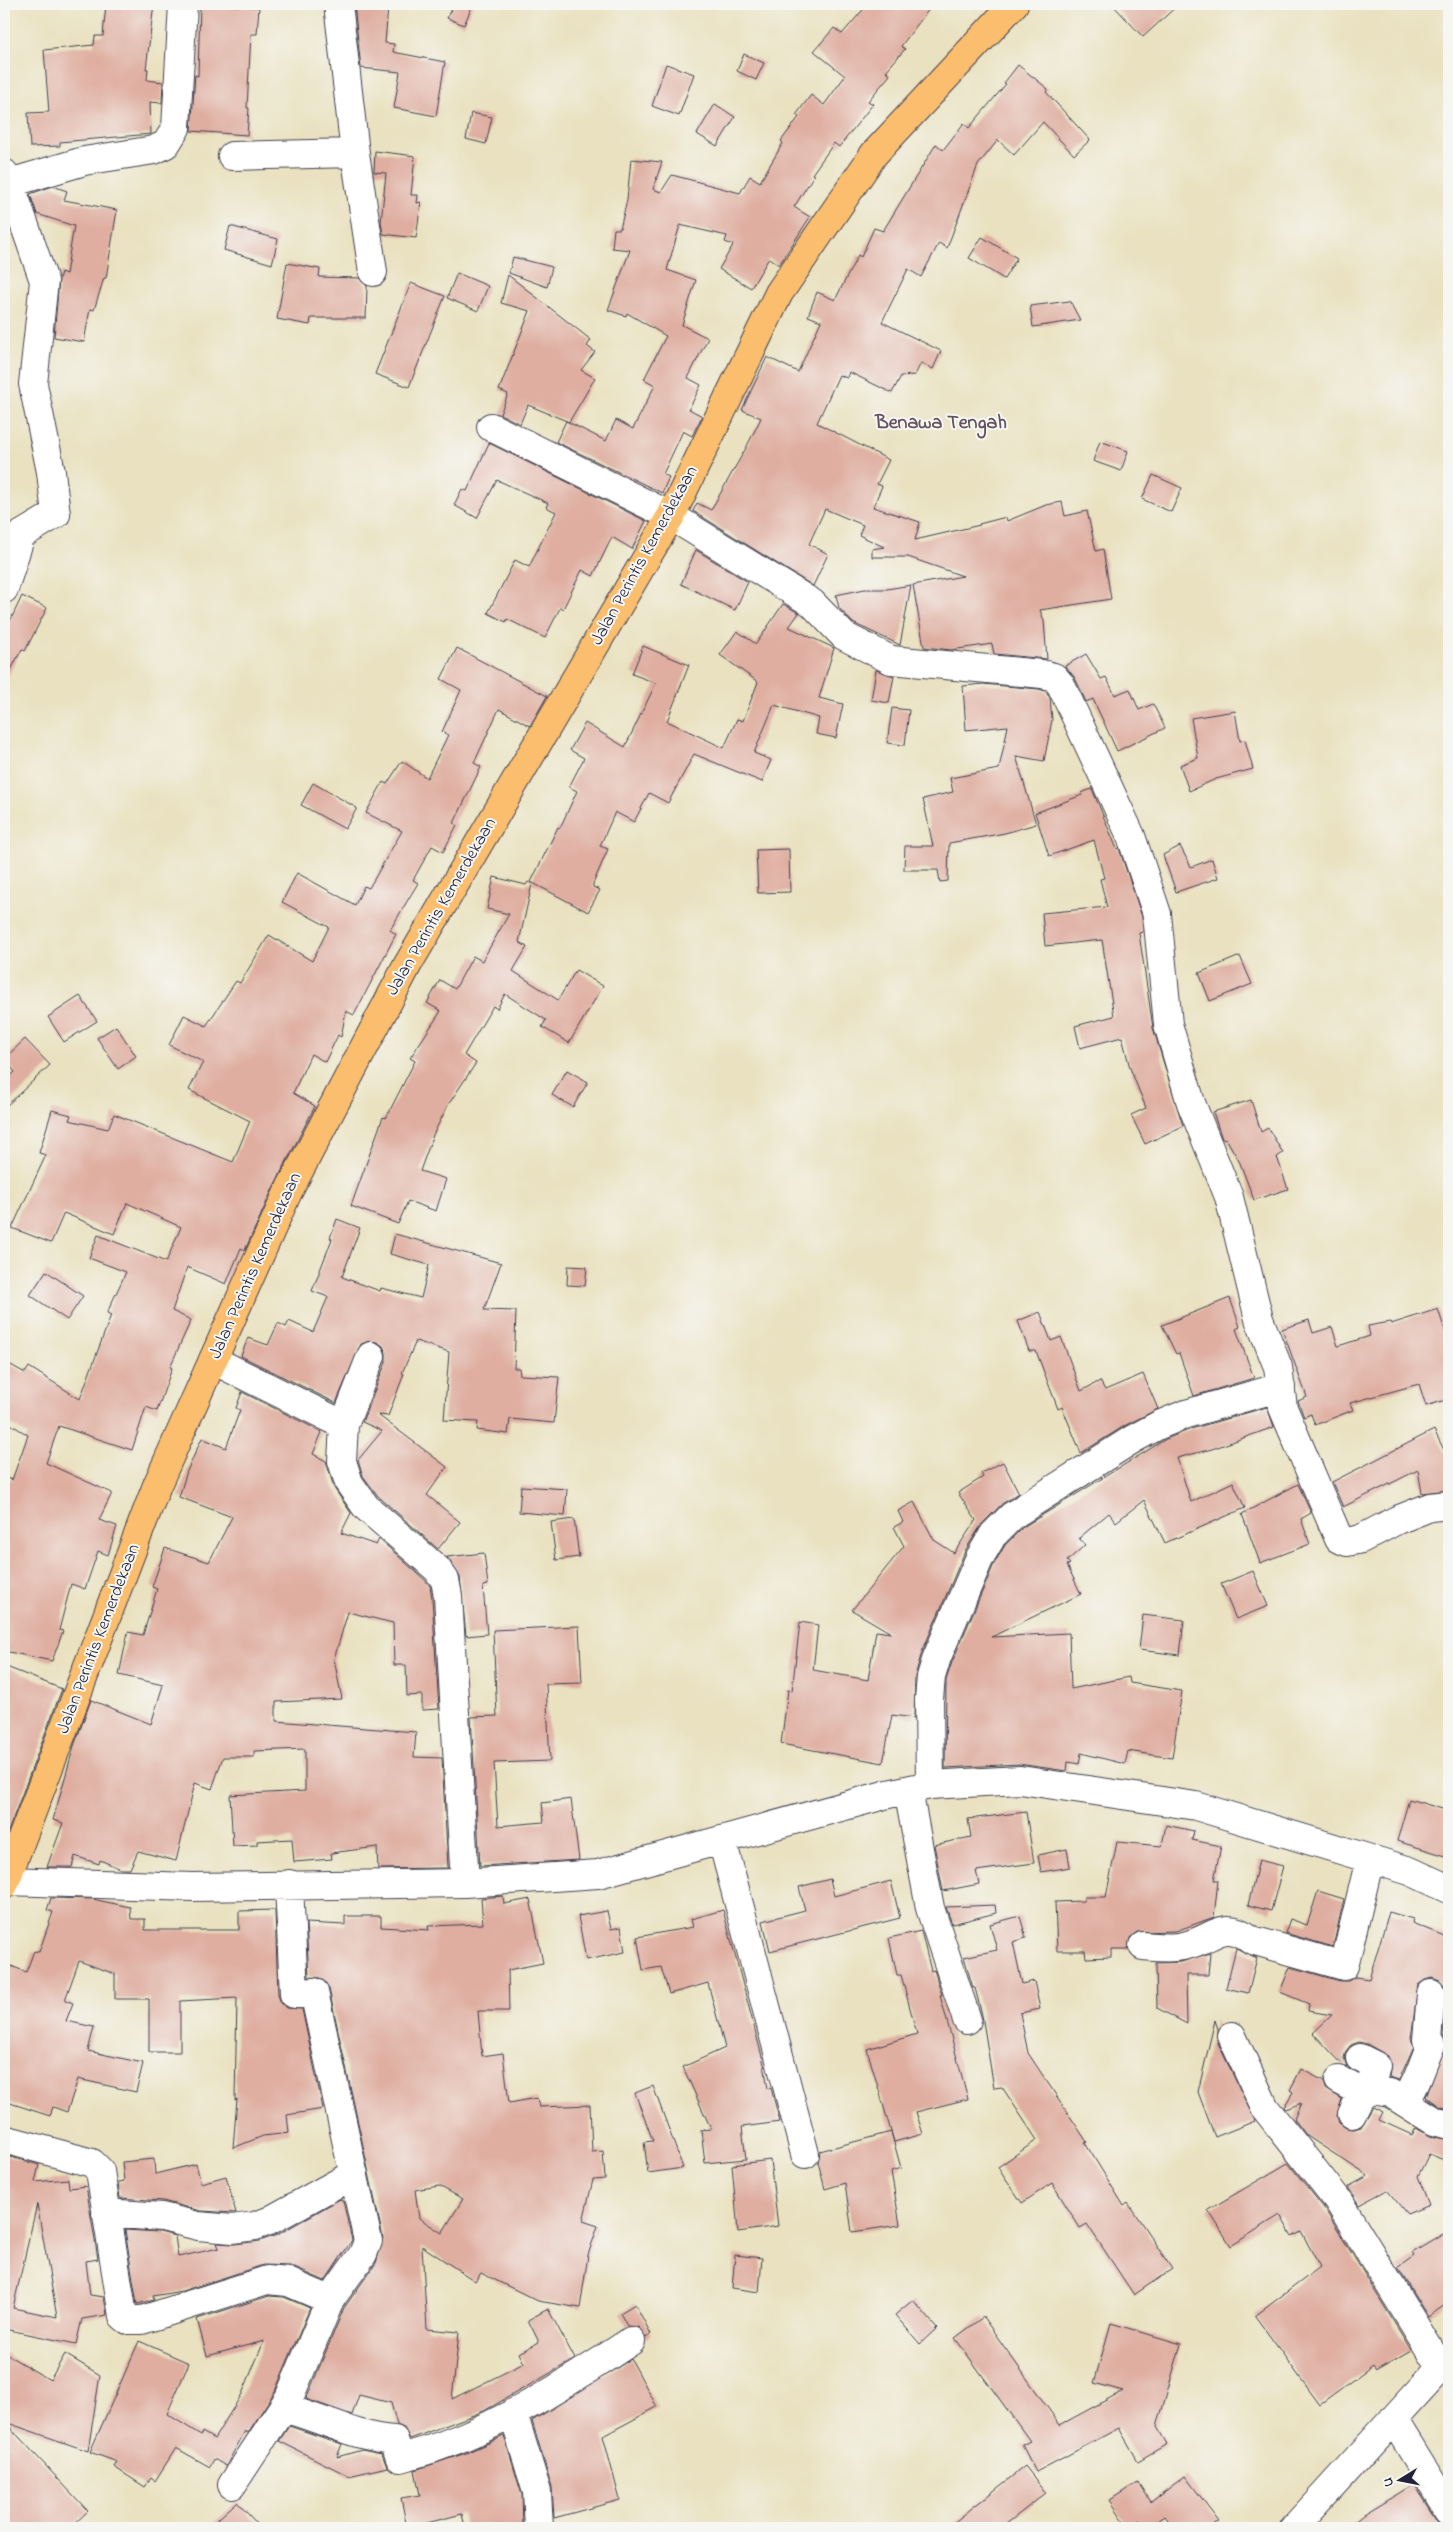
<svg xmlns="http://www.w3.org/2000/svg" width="1453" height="2532" viewBox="0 0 1453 2532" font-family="'Indie Flower',sans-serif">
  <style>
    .building { fill: #dfaea0; fill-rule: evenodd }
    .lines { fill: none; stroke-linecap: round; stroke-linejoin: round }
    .minor-casing { stroke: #403f4f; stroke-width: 30 }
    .major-casing { stroke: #403f4f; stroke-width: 30 }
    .minor { stroke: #fff; stroke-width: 28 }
    .major { stroke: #fbbe6e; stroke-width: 28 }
    .labels { text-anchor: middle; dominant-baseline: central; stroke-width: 4; stroke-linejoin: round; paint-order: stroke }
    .street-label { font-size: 18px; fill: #22223b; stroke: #f6f6f2 }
    .quarter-label { font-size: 20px; font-weight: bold; fill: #64535e; stroke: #f6f6f2 }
  </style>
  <rect width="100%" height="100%" fill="#f6f6f2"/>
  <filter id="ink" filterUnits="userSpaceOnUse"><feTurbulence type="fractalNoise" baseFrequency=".02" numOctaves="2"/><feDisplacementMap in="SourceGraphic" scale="10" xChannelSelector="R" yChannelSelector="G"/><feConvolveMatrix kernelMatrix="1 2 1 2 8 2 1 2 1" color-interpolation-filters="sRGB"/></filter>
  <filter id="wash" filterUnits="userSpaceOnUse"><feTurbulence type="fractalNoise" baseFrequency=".0096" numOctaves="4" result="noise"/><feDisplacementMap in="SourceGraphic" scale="20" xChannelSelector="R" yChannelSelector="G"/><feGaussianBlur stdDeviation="1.12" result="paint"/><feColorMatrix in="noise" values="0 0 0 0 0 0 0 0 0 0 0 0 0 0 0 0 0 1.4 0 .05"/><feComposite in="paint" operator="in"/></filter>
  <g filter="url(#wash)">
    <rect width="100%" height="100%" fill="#e9e1bf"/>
    <g id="blocks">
      <!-- building -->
      <path class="building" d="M106 4H154L146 69H148L147 80 163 82 162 103 150 102 151 134 60 142V146L30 147 28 113 49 112 44 50 94 45 95 36H103Z
        M200 4 259 7 257 34H251L247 108H249L247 135 191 131 195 75 198 76Z
        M354 4 388 7 385 43 394 44 393 52 445 62 436 116 394 108 400 72 361 68Z
        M453 4H473L464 25 447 18Z
        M868 4H933L901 46 905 49 886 71 890 75 868 101 873 104 839 147 834 143 812 174 814 175 794 207 810 217 779 265 769 258 751 288 719 269 733 245 725 242 727 236 680 225 667 270 696 280 682 325 708 338 688 378 701 385 689 409 702 416 692 436 683 431 663 474 669 477 662 493 556 442 566 421 606 441 616 420 633 429 655 385 644 379 666 336 627 313 626 316 608 310 630 250 612 248 614 229H620L627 200 631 159 662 162 653 189 661 192 672 175 740 193 750 176 760 182 783 143 781 141 799 117 796 115 811 95 824 105 845 76 814 51 834 28 842 34Z
        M1112 4H1179L1143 37Z
        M744 54 764 63 756 80 737 71Z
        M666 64 694 74 679 116 652 106Z
        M1018 65 1048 89 1046 92 1090 140 1074 155 1043 122 1014 155 998 140 978 165 947 248 939 243 921 277 908 269 882 322 941 351 933 369 921 363 915 375 901 376 892 393 849 372 847 378 839 375 817 423 889 460 877 484 882 486 873 507 920 522 915 540 980 525 979 524 1006 517 1007 521 1046 505 1062 502 1065 516 1087 511 1096 551 1103 549 1111 599 1040 610 1044 621 1047 659 994 654 992 644 951 650 924 647 913 585 963 576 908 557H872V549L884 547 859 535 863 525 825 509 809 544 828 554 813 586 693 511 697 503 711 510 746 448 761 418 742 410 767 357 798 372 821 321 808 316 817 292 835 300 858 255 861 257 874 228 883 231 936 144 943 150 964 123 969 128 1006 84 1004 83Z
        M715 104 735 117 717 146 697 134Z
        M471 113 492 117 486 144 466 139Z
        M375 151 415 156 411 195H418L417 203 421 202 416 238 383 234 381 222 386 173 374 172Z
        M53 186 67 191 64 200 117 210 106 278H104L94 310 90 309 84 342 54 337 59 279 61 272 66 274 74 226 37 214 30 194Z
        M230 226 278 239 272 264 224 250Z
        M982 237 1017 258 1004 279 969 258Z
        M513 257 552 267 547 287 509 273Z
        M287 263 320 269 319 277 359 278 367 286 366 318H311L310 325 277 319Z
        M457 273 488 286 478 311 447 298Z
        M508 275 591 340 587 346 595 352 581 370 595 378 569 422 528 405 520 424 500 414 508 394 499 390 530 311 501 303Z
        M411 283 445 296 409 387 375 374Z
        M1070 301 1080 320 1033 327 1030 306Z
        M1100 441 1128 451 1121 471 1093 461Z
        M489 443 646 521 632 549 612 537 593 576 582 570 563 609 560 608 545 638 507 619 506 622 488 613 515 560 529 567 556 512 546 507 548 503 497 480 477 518 454 505 462 489 467 491Z
        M1153 475 1182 488 1171 512 1142 499Z
        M696 550 748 582 735 610 681 584Z
        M911 585 900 645 853 623 839 608 836 595 865 589H887Z
        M22 596 47 608 25 651 22 649 4 683V634Z
        M783 604 799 613 789 627 834 648 819 698 843 704 836 738 816 734 819 718 774 705 754 753 771 760 762 782 694 754 668 803 649 793 634 822 615 812 600 846 608 849 593 884V887L600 890 588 912 531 882 558 827 560 828 577 791 569 787 584 758 570 750 585 723 625 747 656 683 632 674 643 646 689 665 667 721 724 748 737 719 743 721 758 682 720 655 737 631 756 644Z
        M457 648 547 696 530 726 499 709 474 763 481 767 454 823 457 825 443 852 432 846 413 880 418 883 390 930 396 934 354 1015 346 1011 341 1037 338 1035 325 1062 311 1054 293 1093 315 1106 274 1186 245 1250 241 1248 226 1284 187 1267 172 1311 191 1320 170 1367 172 1368 157 1411 146 1407 132 1450 59 1426 46 1463 112 1493 99 1520 117 1526 108 1555 98 1551 85 1589 71 1584 59 1630 63 1631 52 1661 4 1651V1477L12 1480 28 1435 4 1420V1361L25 1373 29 1367 80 1399 111 1315 107 1313 126 1272 89 1258 98 1235 166 1262 181 1227 127 1203 114 1234 64 1213 51 1243 12 1228 46 1155 39 1153 52 1110 71 1115 69 1120 108 1129 114 1114 233 1162 250 1121 189 1090 203 1062 169 1045 184 1015 206 1026 236 981 240 983 269 935 312 961 329 927 282 902 297 873 355 905 364 886 369 888 402 831 366 813 383 782 387 784 402 761 427 778 448 735 442 732 461 690 441 679Z
        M1086 654 1101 679 1106 677 1115 695 1130 689 1139 710 1153 704 1165 728 1117 751 1093 699 1086 702 1075 678 1065 666Z
        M876 670 894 676 889 703 871 700Z
        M983 684 1039 689 1045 691 1050 698 1052 720 1044 761 1016 756 1036 824 1005 833 949 843 948 881 940 882 938 870H904L905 846H933L923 799 953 792 950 778 999 769 1008 726 966 730 963 686Z
        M892 708 909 710 905 745 887 743Z
        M1235 711 1240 741 1245 740 1253 769 1216 779 1189 791 1180 765 1198 758 1191 718Z
        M313 783 357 808 345 829 301 805Z
        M1092 789 1117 849 1119 848 1142 917 1143 932 1139 933 1153 1028 1183 1126 1145 1144 1131 1115 1146 1108 1130 1068 1122 1037 1080 1048 1075 1026 1114 1016 1102 940 1045 946 1042 913 1107 907 1100 879 1104 878 1094 840 1049 856 1035 813 1082 795 1081 793Z
        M1180 846 1191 867 1212 859 1218 878 1176 892 1163 855Z
        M789 849 790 892 758 893 756 850Z
        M494 877 526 885 528 882 532 884 519 942 527 947 513 971 558 1000 576 970 603 986 569 1043 542 1027 546 1020 505 994 497 1009 493 1006 464 1055 476 1063 448 1105 433 1135 420 1171 446 1179 436 1211 408 1201 398 1224 351 1206 383 1117 386 1118 415 1061 410 1058 441 1011 427 1003 440 980 455 989 473 956 482 961 509 914 487 909Z
        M1240 956 1252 984 1210 1001 1199 973Z
        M80 996 97 1021 64 1042 48 1017Z
        M116 1026 136 1056 118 1069 97 1038Z
        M25 1039 50 1065 4 1108V1082L15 1072 4 1059Z
        M567 1070 588 1082 573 1107 552 1095Z
        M1251 1100 1261 1132 1268 1128 1283 1153 1277 1157 1288 1189 1254 1200 1240 1163 1226 1138 1222 1139 1213 1112Z
        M337 1219 360 1228 342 1277 380 1291 381 1288 421 1298 429 1265 390 1254 395 1234 501 1263 484 1310 516 1311 514 1368H519L520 1375 559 1377 554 1423 510 1419 508 1434 477 1430 478 1422 444 1420 449 1352 416 1341 402 1373 404 1374 388 1416 378 1415 447 1467 427 1495 460 1522 438 1549 378 1496 363 1476 358 1460 382 1431 362 1422 386 1362V1353L383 1346 377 1342 369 1341 361 1344 336 1403 241 1356 248 1338 268 1345 278 1323 286 1327 289 1321 313 1332 328 1297 312 1291 332 1239 330 1238Z
        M568 1266 587 1267 585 1286 567 1285Z
        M46 1271 83 1296 67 1320 30 1295Z
        M1230 1298 1240 1327 1236 1329 1254 1378 1194 1396 1179 1353 1176 1354 1162 1325Z
        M1438 1309 1449 1343V1399L1426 1406 1419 1384 1350 1403 1353 1410 1315 1425 1311 1414 1304 1417 1298 1401 1307 1397 1282 1329 1309 1320 1313 1333 1332 1327 1338 1346 1370 1336 1368 1326 1390 1322 1391 1324Z
        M1040 1312 1051 1341 1061 1337 1081 1391 1100 1381 1105 1390 1143 1374 1158 1409 1126 1425 1081 1453 1062 1407 1058 1409 1036 1351H1029L1018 1321Z
        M242 1392 322 1432 313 1454 326 1461 334 1488 351 1513 341 1533 376 1545 379 1539 425 1580 430 1586 432 1598 439 1709 422 1710V1695L407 1696 406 1665H394L393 1623 348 1612 334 1659 342 1699 276 1702V1721L416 1732 414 1757 442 1758 448 1868 378 1869 377 1847 331 1853 332 1859 294 1862 292 1839 257 1841V1845L233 1846 230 1795 305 1791V1749L254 1751V1757H223L212 1789 195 1783 176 1861 138 1851 130 1869H121L100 1860 99 1864 75 1856 72 1867H47L63 1823 53 1820 74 1746 91 1700 151 1724 163 1685 119 1675 128 1632 143 1635 157 1589 152 1587 165 1548 209 1562 232 1517 179 1497 187 1471 202 1438 226 1448 240 1410 236 1408Z
        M1267 1407 1274 1427 1212 1449 1177 1458 1191 1502 1233 1482 1245 1508 1165 1543 1144 1500 1116 1522 1109 1513 1079 1538 1085 1545 1067 1561 1070 1564 1067 1565 1081 1594 991 1637 1069 1633 1071 1689 1129 1677 1130 1683 1182 1691 1172 1758 1128 1751 1125 1764 1081 1753 1079 1764 1068 1762 1067 1771 1019 1764 945 1768 946 1680 952 1662 994 1564 1005 1545 1023 1527 1166 1439 1191 1429Z
        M1434 1430 1449 1460V1490L1422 1493 1418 1470 1343 1507 1332 1482Z
        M1003 1462 1019 1493 1002 1504 982 1524 966 1549 922 1652 915 1676 914 1718 892 1715 883 1763 781 1744 788 1690 792 1691 800 1622 818 1625 813 1670 868 1680 876 1631 891 1633 852 1610 904 1546 894 1527 903 1522 898 1511 914 1502 934 1540 954 1553 976 1520 958 1493 983 1477 981 1473Z
        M1298 1484 1311 1513 1301 1519 1310 1544 1260 1563 1242 1514Z
        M521 1486 567 1489 565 1516 519 1512Z
        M574 1519 579 1557 556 1560 551 1522Z
        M484 1553 488 1585 483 1586 487 1634 466 1636 460 1577 447 1557Z
        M1253 1571 1268 1606 1236 1619 1221 1584Z
        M1143 1615 1184 1620 1180 1655 1139 1650Z
        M579 1626 582 1683 546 1684 550 1761 494 1763 498 1826 544 1822 542 1803 571 1799 579 1860 480 1866 471 1717 497 1716 493 1630Z
        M4 1666 62 1689 4 1842Z
        M1409 1799 1449 1811V1857L1397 1841Z
        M1026 1812 1034 1863 976 1871 979 1884 943 1891 934 1845 971 1837 968 1819Z
        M1166 1825 1194 1831 1192 1840 1221 1846 1214 1880H1218L1214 1917 1176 1931 1137 1932 1130 1938 1128 1949H1111V1957L1086 1958 1085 1951H1057L1055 1902 1084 1901V1897H1106L1117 1842 1162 1846Z
        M1067 1849 1070 1867 1041 1872 1038 1855Z
        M1259 1860 1283 1866 1271 1911 1248 1905Z
        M830 1879 834 1896 891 1881 900 1918 770 1951 763 1921 805 1910 799 1887Z
        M1318 1891 1344 1899 1333 1947 1285 1933 1290 1919 1307 1925Z
        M503 1896 504 1904 530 1899 543 1963 508 1970 509 2011H478L482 2056 503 2053 509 2103 537 2098 539 2107 590 2105 592 2152 603 2151 605 2179 593 2180 583 2221 598 2226 588 2255 580 2308 538 2301 481 2273 475 2281 422 2246 427 2329 459 2332 452 2399 524 2363 519 2353 539 2342 528 2320 548 2309 575 2359 484 2411 410 2439 404 2428 397 2425 391 2403 359 2395 352 2415 306 2399 344 2308 376 2263 383 2238 329 1989 320 1978 309 1977 306 1923 345 1925V1916H381V1927L429 1930 428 1926 483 1924 481 1898ZM439 2186 463 2199 442 2233 419 2218 415 2190Z
        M51 1898 92 1899 130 1907 131 1919H145V1930H239V1911L275 1910 278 1995 281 2003 287 2008 302 2009 323 2109 287 2115 289 2133 263 2136 233 2148 237 2099 235 2100 237 1998 180 2001V2052H149V1999H115V1974L79 1961 65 2000 73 2003 66 2021 94 2027 88 2051 143 2063 136 2092 78 2079 67 2112 53 2107 50 2116 4 2101V1963L26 1972 34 1951 39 1952 53 1912 47 1910Z
        M995 1905 996 1913 952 1924 946 1907Z
        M723 1910 764 2064 768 2089 771 2088 780 2122 742 2127 746 2159 705 2163 701 2130 711 2129 683 2067 725 2048 708 1983 669 1994 661 1967 643 1970 637 1937 693 1927 691 1919Z
        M607 1911 611 1929 621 1927 625 1952 586 1960 578 1916Z
        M1389 1912 1413 1919 1412 1923 1449 1938V2109L1440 2107 1426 2097 1446 2044 1443 2035 1447 1995 1445 1987 1440 1981 1432 1978 1425 1980 1418 1985 1411 2039 1414 2046 1399 2080 1389 2077 1391 2063 1388 2056 1367 2044 1359 2042 1351 2045 1346 2051 1344 2058 1347 2067 1343 2065 1313 2033 1332 2015 1308 2011 1309 2004 1280 1992 1290 1967 1340 1981H1348L1355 1977 1369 1979Z
        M1020 1916 1026 1938 1013 1942 1022 1984 1034 1981 1040 2009 1020 2013 1028 2053 1087 2142 1085 2143 1124 2206 1128 2203 1172 2269 1134 2295 1087 2224 1080 2228 1052 2183 1022 2203 998 2167 1037 2140 1002 2087 994 2088 982 2015 975 1988H973L964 1957 997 1950 990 1924Z
        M921 1931 931 1971 934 1970 942 1995H940L968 2099 916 2112 923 2134 894 2142 867 2049 917 2034 901 1975H897L889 1938Z
        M1236 1948 1257 1958 1248 1993 1226 1988Z
        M1210 1953 1208 1975H1186L1187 2024 1157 2008 1156 1963 1181 1962Z
        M1215 2020 1218 2029V2043L1255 2121 1215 2137 1198 2092Z
        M1301 2069 1324 2081 1326 2089 1342 2099 1337 2116 1339 2123 1346 2128 1354 2129 1361 2127 1373 2107 1383 2112 1379 2120 1412 2135 1416 2128 1430 2136 1449 2140V2162L1429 2154 1418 2176 1429 2205 1407 2214 1387 2190 1359 2205 1348 2187 1368 2176 1307 2136 1294 2119 1301 2103 1286 2109 1284 2107 1293 2092 1290 2090Z
        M653 2086 683 2168 648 2173 644 2142 653 2141 635 2093Z
        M891 2132 901 2168 891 2171 900 2225 852 2232 845 2183 825 2189 818 2162 820 2151Z
        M4 2155 39 2165 35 2182 68 2179 69 2188 86 2186 98 2259 86 2261 90 2295 104 2297 107 2315 82 2319 76 2344 4 2329ZM37 2204 57 2317 13 2308Z
        M154 2159 155 2174 196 2164 201 2183 226 2176 236 2213 201 2211 163 2201 120 2198 118 2182 124 2181 122 2162Z
        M770 2160 778 2226 738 2232 732 2165Z
        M1288 2163 1324 2208 1411 2350 1376 2370 1373 2366 1320 2405 1255 2316 1320 2267 1301 2231 1292 2236 1280 2215 1231 2246 1208 2210Z
        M340 2199 343 2201 352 2240 325 2281 290 2266 263 2265 182 2291 153 2296 154 2300 137 2304 125 2230 160 2232 175 2236 178 2257 219 2248 217 2243 234 2244 260 2241 277 2235Z
        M1443 2235 1449 2246V2302L1428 2317 1398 2268 1415 2256 1413 2253Z
        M735 2255 762 2258 759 2292 732 2288Z
        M269 2296 284 2297 310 2308 275 2391 248 2433 245 2431 226 2466 214 2459 210 2467 176 2448 155 2481 151 2478 145 2487 114 2467 117 2462 90 2452 139 2341 189 2363 167 2414 201 2435 202 2432 214 2439 242 2394 264 2341 207 2356 197 2319Z
        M913 2300 937 2328 920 2344 895 2315Z
        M635 2304 651 2334 646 2338 638 2327 627 2326 620 2313Z
        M983 2317 1060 2425 1123 2391 1094 2383 1111 2323 1181 2344 1157 2427 1167 2444 1138 2461 1119 2428 1036 2472 1022 2445 1030 2441 955 2338Z
        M4 2353 50 2380 65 2354 100 2375 88 2451 5 2422 88 2511 70 2528H12L4 2521Z
        M631 2359 657 2407 603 2436 620 2500 554 2518 552 2488 532 2421Z
        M289 2426 342 2444 337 2457 362 2450 382 2454 387 2467 349 2476 279 2441Z
        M504 2436 522 2495 523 2528H465L462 2514 407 2528 401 2498 420 2495 415 2470 466 2453Z
        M1025 2466 1046 2493 1001 2528H947Z
        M1185 2476 1219 2521 1209 2528H1174L1165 2516 1148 2528H1146L1140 2520 1128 2527 1110 2500 1138 2482 1151 2502Z
        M1414 2484 1436 2518 1442 2524 1449 2526V2528H1347L1363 2515Z
        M237 2502 261 2528H208Z"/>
    </g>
  </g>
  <g filter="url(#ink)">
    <use href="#blocks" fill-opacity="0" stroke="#403f4f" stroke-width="1"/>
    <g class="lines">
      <!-- minor casing -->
      <g class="minor-casing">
        <path id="minor" d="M338 4 355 153 373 272
          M232 156 355 153
          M4 173 10 183 84 161 154 150 166 144 176 128 183 4
          M491 427 671 516 812 603 844 636 891 660 1042 674 1054 677 1061 685 1131 836 1157 914 1168 1024 1191 1103 1229 1197 1259 1319 1278 1367 1283 1408 1339 1539 1347 1542 1361 1539 1397 1520 1430 1507 1449 1505
          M4 589 21 535 56 514 51 472 33 384 44 281 10 183
          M371 1356 344 1425 342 1461 349 1483 366 1507 437 1569 445 1580 448 1596 465 1883
          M213 1360 344 1425
          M930 1785 929 1699 931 1677 937 1657 980 1557 993 1535 1013 1515 1133 1439 1159 1425 1186 1414 1281 1387
          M908 1790 930 1908 967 2020
          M722 1840 805 2154
          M6 1881 193 1887 465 1883 598 1874 888 1794 930 1785 1020 1780 1196 1806 1410 1871 1449 1889
          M1143 1946C1156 1947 1171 1949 1183 1946 1214 1940 1222 1917 1252 1940L1344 1966 1370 1859
          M1232 2036 1265 2108 1337 2199 1441 2368
          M1339 2080 1354 2088 1390 2093 1434 2121 1449 2125
          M1404 2102C1417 2086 1422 2064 1431 2045L1427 2040 1431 1994
          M1352 2114 1364 2089 1371 2085 1376 2066 1360 2058
          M4 2139 85 2161 92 2163 100 2171 123 2316 128 2320H142L267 2280 288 2282 330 2300
          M106 2213 162 2217 198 2226 232 2229 255 2226 269 2221 354 2174
          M283 2408C321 2418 354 2437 394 2440L400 2458C481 2439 562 2387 631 2341
          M513 2413 537 2492 539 2528
          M1393 2419 1449 2510
          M232 2485 289 2398 330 2300 363 2254 368 2241 314 1992 294 1994 289 1884
          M1294 2528 1449 2358"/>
      </g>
      <!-- major casing -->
      <g class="major-casing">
        <path id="major" d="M4 1885 157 1485 288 1192 408 964 671 516 779 293 874 154 1014 4"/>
      </g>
      <!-- minor -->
      <use href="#minor" class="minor"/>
      <!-- major -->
      <use href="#major" class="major"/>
    </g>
  </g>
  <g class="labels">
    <!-- street labels -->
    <g class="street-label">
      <text transform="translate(645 556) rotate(-61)">Jalan Perintis Kemerdekaan</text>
      <text transform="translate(442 907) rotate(-60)">Jalan Perintis Kemerdekaan</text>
      <text transform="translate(256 1266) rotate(-66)">Jalan Perintis Kemerdekaan</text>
      <text transform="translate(99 1639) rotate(-69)">Jalan Perintis Kemerdekaan</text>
    </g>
    <!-- quarter labels -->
    <g class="quarter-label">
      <text x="941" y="423">Benawa Tengah</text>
    </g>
  </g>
  <!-- margin -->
  <rect width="1453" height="2532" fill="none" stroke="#f6f6f2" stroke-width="20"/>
  <!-- north arrow -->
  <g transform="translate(1400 2480) rotate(260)" stroke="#f6f6f2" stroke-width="4" paint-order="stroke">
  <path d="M0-4L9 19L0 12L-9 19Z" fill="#22223b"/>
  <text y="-8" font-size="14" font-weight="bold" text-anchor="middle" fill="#22223b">U</text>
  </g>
</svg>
